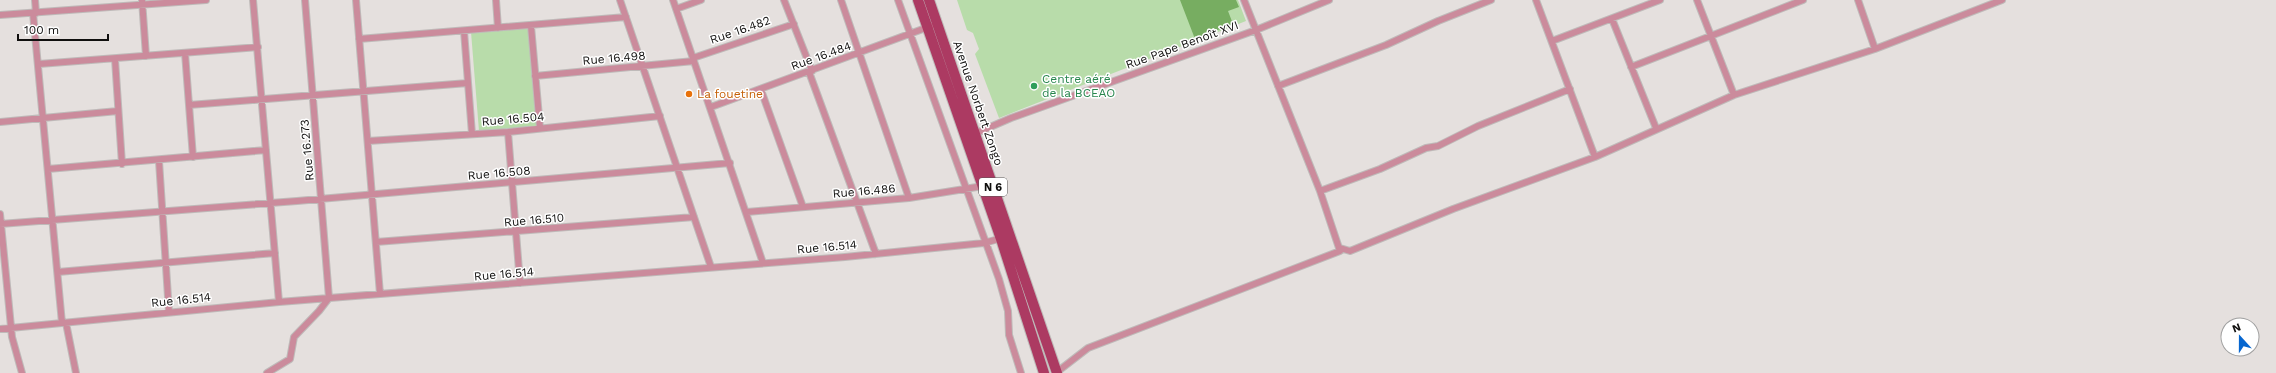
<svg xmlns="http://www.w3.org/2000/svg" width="2276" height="373" viewBox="0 0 2276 373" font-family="'Work Sans',sans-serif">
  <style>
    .green { fill: #b8dcaa }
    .forest { fill: #77ad61 }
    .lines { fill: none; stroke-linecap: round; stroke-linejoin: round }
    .minor-casing { stroke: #bfbab9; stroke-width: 8 }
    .primary-casing { stroke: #bfbab9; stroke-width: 12 }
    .minor { stroke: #cb8b9c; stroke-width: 6 }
    .primary { stroke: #ac3a62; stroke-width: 10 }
    .leisure-dot { fill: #2e9e5b; stroke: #fff; stroke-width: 1.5 }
    .food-dot { fill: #e8710a; stroke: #fff; stroke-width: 1.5 }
    .labels { text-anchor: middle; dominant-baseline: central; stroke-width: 3; stroke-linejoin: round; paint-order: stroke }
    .shield { fill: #fff; stroke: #585756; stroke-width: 1 }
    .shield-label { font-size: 11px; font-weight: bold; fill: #100f0e }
    .street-label { font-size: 12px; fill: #100f0e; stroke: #fff }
    .leisure-label { font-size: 12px; fill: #27864d; stroke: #fff; text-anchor: start }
    .food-label { font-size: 12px; fill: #c56008; stroke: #fff; text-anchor: start }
  </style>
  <rect width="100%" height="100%" fill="#e5e0de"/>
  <!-- green -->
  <path class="green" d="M957 0H1238L1246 21 999 118 975 54 979 49 973 33 967 30Z
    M528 27 537 126 479 131 471 32Z"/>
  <!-- forest -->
  <path class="forest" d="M1180 0H1236L1239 7 1228 11 1233 24 1195 39Z"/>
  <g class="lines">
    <!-- minor casing -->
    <g class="minor-casing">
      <path id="minor" d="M35 0 36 13
        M142 0 146 56
        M253 0 279 302
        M356 0 380 294
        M496 0 498 28
        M620 0 711 267
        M673 0 763 263
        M784 0 812 71
        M841 0 909 198
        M898 0 999 279 1008 311 1009 335 1021 373
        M1536 0 1595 157
        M1697 0 1734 95
        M1858 0 1875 49
        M676 9 701 0
        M33 13 62 323
        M0 15 206 0
        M1612 19 1656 128
        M531 26 540 128
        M464 31 472 134
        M359 39 626 17
        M1552 41 1660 0
        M185 53 193 157
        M693 58 794 24
        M115 59 122 164
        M39 64 258 47
        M1631 67 1803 0
        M809 72 876 254
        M535 76 694 61
        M1278 86 1386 45 1438 21 1491 0
        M761 90 803 207
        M189 105 468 83
        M711 107 931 26
        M0 122 118 111
        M508 132 520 283
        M974 134 1011 118 1256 30 1329 0
        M368 141 508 132 660 116
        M159 161 169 312
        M48 169 266 150
        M1320 191 1380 169 1426 148 1438 146 1478 126 1570 89
        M747 212 909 198 983 186
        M0 214 12 337 22 373
        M0 224 297 201 730 163
        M376 242 694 217
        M1340 248 1350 251 1453 209 1595 157 1734 95 1875 49 2002 0
        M58 272 275 253
        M66 323 76 373
        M0 329 279 302 845 257 984 243 1002 238
        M1057 372 1088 348 1340 251 1320 191 1244 0
        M267 373 290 359 294 337 319 311 329 298 305 0"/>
    </g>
    <!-- primary casing -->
    <g class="primary-casing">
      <path id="primary" d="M918 0 1001 239 1044 373
        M929 0 1057 373"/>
    </g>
    <!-- minor -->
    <use href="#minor" class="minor"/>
    <!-- primary -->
    <use href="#primary" class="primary"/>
  </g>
  <!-- markers -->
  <circle class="leisure-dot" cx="1034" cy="86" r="4"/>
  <circle class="food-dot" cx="689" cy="94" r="4"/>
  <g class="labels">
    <!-- shield labels -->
    <rect class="shield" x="979" y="178" width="28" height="18" rx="3"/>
    <g class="shield-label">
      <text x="993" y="187">N 6</text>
    </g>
    <!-- street labels -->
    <g class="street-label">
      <text transform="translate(740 30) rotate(-19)">Rue 16.482</text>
      <text transform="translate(1182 45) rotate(-20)">Rue Pape Benoît XVI</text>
      <text transform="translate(821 56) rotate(-20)">Rue 16.484</text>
      <text transform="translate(614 58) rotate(-5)">Rue 16.498</text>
      <text transform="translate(978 103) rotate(71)">Avenue Norbert Zongo</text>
      <text transform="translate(513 119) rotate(-5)">Rue 16.504</text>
      <text transform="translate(307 150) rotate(-95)">Rue 16.273</text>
      <text transform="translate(499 173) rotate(-5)">Rue 16.508</text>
      <text transform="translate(864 191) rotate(-5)">Rue 16.486</text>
      <text transform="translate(534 220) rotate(-5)">Rue 16.510</text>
      <text transform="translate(827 247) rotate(-5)">Rue 16.514</text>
      <text transform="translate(504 274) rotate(-5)">Rue 16.514</text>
      <text transform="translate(181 300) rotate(-6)">Rue 16.514</text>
    </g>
    <!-- leisure labels -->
    <g class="leisure-label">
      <text x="1042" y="79">Centre aéré<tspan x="1042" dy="14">de la BCEAO</tspan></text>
    </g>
    <!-- food labels -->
    <g class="food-label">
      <text x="697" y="94">La fouetine</text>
    </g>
  </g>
  <!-- north arrow -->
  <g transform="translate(2240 337) rotate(339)"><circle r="19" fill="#ffffff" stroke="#9f9f9f"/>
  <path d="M0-3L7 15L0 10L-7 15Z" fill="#0766cf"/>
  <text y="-6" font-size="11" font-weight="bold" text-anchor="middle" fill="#100f0e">N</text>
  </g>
  <!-- scale -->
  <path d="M18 34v6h90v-6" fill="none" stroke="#100f0e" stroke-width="2"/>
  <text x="24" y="34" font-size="12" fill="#100f0e" stroke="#ffffff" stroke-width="3" paint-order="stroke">100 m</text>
</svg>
